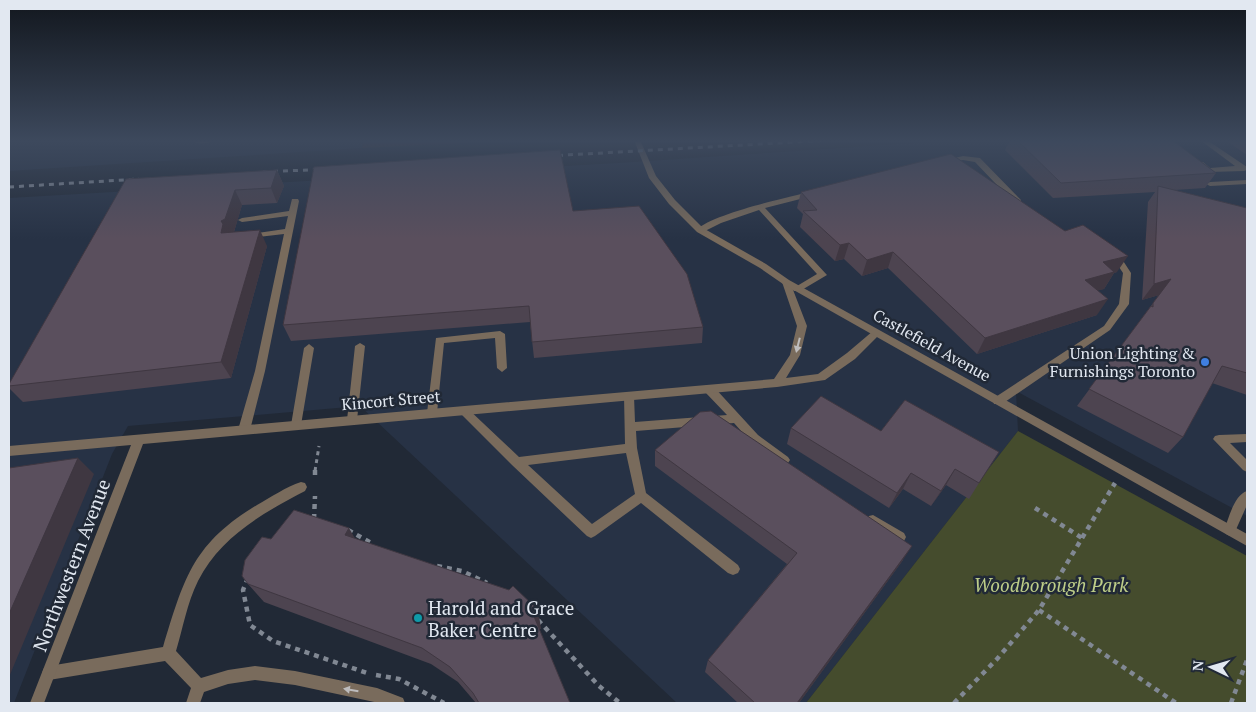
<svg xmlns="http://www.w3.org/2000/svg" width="1256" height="712" viewBox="0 0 1256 712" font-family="'PT Serif',serif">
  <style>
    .commercial { fill: #3f2b29 }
    .built { fill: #273245 }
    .green { fill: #454c2d }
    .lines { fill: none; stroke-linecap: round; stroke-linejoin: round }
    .path-far1 { stroke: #818893; stroke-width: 3; stroke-dasharray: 4 4; stroke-linecap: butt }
    .path { stroke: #818893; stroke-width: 4.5; stroke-dasharray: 5 5; stroke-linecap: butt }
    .service { fill: #796b5c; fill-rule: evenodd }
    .minor { fill: #796b5c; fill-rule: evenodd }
    .tertiary { fill: #796b5c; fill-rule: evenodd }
    .rail { stroke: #8d949f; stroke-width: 3; stroke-dasharray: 5 5; stroke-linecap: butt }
    .wall { fill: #4d4450 }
    .shaded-wall { fill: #3f3741 }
    .building { fill: #5a4f5d; stroke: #3f3741 }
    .oneway { fill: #bdbcbd }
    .shop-dot { fill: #3f7fe0; stroke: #212936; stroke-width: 2 }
    .culture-dot { fill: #0f9aa8; stroke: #212936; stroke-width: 2 }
    .labels { text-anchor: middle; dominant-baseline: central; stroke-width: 5; stroke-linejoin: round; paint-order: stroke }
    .street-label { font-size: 16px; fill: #e2e8f1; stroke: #212936 }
    .poi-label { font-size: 16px; fill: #e2e8f1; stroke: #212936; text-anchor: end }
    .near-street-label { font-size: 19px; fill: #e2e8f1; stroke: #212936 }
    .near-park-label { font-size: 19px; font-style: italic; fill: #bece88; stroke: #212936 }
    .near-poi-label { font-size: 19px; fill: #e2e8f1; stroke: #212936; text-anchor: start }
  </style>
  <rect width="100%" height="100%" fill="#212936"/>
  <!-- commercial -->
  <path class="commercial" d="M363 140H519L362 148Z"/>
  <!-- built -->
  <path class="built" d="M9 140H363L362 148 9 171Z
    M959 140H1247V516L1016 391 1018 431 806 703H677L360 406 128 426 112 454 14 703H9V198L618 163Z"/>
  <!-- green -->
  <path class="green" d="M1018 431 1247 556V703H806Z"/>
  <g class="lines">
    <!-- path-far1 -->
    <path class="path-far1" d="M315 471 319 446"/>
    <!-- path -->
    <path class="path" d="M315 470V479
      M1035 508 1082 538
      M314 519 315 496
      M348 530 373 544
      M437 566 462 571 487 583
      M248 578 243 590 250 625 273 641 367 673
      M1039 610 1176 703
      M538 620 599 686 620 703
      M376 675 399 679 444 703
      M954 703 997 659 1039 610 1115 483
      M1231 703 1247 660"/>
    <!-- service -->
    <path class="service" d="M194 140H214C210 144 199 144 194 142Z
      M1200 140H1207L1247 167V170L1244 171 1208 172 1197 166V162H1203L1210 168 1235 166Z
      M963 156 980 158 1021 200V204H1015L975 162 963 160 946 163 942 161Z
      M1247 180V184L1210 186 1206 184 1210 182Z
      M813 191H816V195L765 208 827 275 800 291H794L792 289 817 274 759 210 721 223 703 232H700L696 230C715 213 786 198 813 191Z
      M292 199H298L299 201 265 371 250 430 248 433 244 434 240 433 238 430 255 371 284 234 250 238 246 236 250 234 285 229 288 216 242 222 238 220 242 218 289 211Z
      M1115 252 1118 253 1131 273 1129 304 1110 330 1002 404H994L993 401 994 398 1104 326 1119 304 1123 273 1111 255Z
      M500 331 505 334 507 368 502 372 497 368 495 338 444 343 437 413 436 416H428L427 413 436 338Z
      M360 343 365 346 357 420 356 423 352 424 348 423 347 420 355 346Z
      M309 344 314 348 301 425 300 428 296 429 292 428 291 425 304 348Z
      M709 385 713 386 758 435 788 457 790 460 788 463 784 465 780 463 750 441 734 423 636 431 637 448 646 493 738 565 740 569 738 573 733 575 728 573 641 503 595 536 591 538 587 536 512 465 457 410 458 407H466L519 457 625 444 624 396 625 393H633L634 396 635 422 727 415 705 392 704 389 705 386ZM626 453 635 494 592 524 528 465Z
      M1247 434V442L1230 443 1247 460V472L1243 470 1213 439 1215 436 1219 435Z
      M301 482 305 483 307 487 305 491C263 513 220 537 198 581 187 603 183 628 176 651L201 678 228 670 255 666 295 671 377 688 403 698 405 703H379L295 685 255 680 228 684 204 692 200 703H186L191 688 165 661 49 680 44 678 42 673 44 668 49 666 163 647C184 579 192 544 257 505 271 497 286 487 301 482Z
      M873 515 904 533 906 537 904 541 900 543 896 541 869 524 867 520 869 516Z"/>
    <!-- minor -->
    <path class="minor" d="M786 279 790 282 807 326 800 355 786 378 818 374 847 353 873 331 876 330 881 333 855 359 825 380 777 387 143 444 44 703H30L131 445 9 456V446L774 379 790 355 797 326 782 282Z
      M1247 491V505L1234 534 1230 536 1226 534 1224 530C1229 518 1234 495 1247 491Z"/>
    <!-- tertiary -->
    <path class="tertiary" d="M634 140H640L656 176 675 200 703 228 766 264 789 280 1247 534V546L783 284 760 268 697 232 669 204 649 178Z"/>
    <!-- rail -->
    <path class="rail" d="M548 156 830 140
      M263 172 328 169
      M9 187 139 179"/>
  </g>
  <!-- wall -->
  <path class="wall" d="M1010 140H1172L1216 173 1205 188 1174 190 1247 208V395L1212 383 1183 437 1168 453 1077 406 1159 295 1142 300 1148 202 1155 192 1053 198 1005 150Z
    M1225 140H1247V155Z
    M277 170 284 186 277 203 242 205 234 232 267 246 231 378 23 402 9 388V384L126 179Z
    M801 192 1117 272 1114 273 1104 289 1098 290 1097 315 977 354 888 268 862 276 844 259 835 261 800 227 803 214 797 208Z
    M573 211 703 327 702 343 534 358 530 322 291 341 283 325Z
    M905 400 979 483 969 499 946 485 931 506 903 489 889 508 787 444 791 428 881 431Z
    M655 450 903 560 799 703H738L705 672 708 660 787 564 655 466Z
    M354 538 541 628 539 630 570 703H476L458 682 431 664 264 602 248 584 271 539Z"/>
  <!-- shaded-wall -->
  <path class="shaded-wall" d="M277 170 284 186 277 203 271 188Z
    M235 190 242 205 233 235 221 233V221Z
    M260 230 267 246 231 378 221 362Z
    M849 243 844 259 835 261 840 245Z
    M893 252 888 268 862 276 867 260Z
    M1128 256 1117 272 1114 273 1104 289 1075 297 1085 280 1103 262Z
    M1171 279 1159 295 1142 300 1154 284Z
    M1108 299 1097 315 977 354 985 338Z
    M78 458 94 474 9 677V614Z
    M955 469 946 485 931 506 941 491Z
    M911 473 903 489 889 508 897 493Z
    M349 528 360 547 345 535Z
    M912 546 903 560 799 703H797Z
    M538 610 541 628 537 632 533 614Z"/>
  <!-- building -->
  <path class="building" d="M1017 140H1172L1216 173 1061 183Z
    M560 150 573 211 639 206 687 274 703 327 532 342 529 306 283 325 314 167Z
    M951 154 1065 231 1083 225 1128 256 1103 262 1114 272 1085 280 1108 299 985 338 893 252 867 260 849 243 840 245 803 211 817 210 801 192Z
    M277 170 271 188 235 190 225 219 221 221 223 224 221 233 260 230 221 362 9 386V384L126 179Z
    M1158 186 1247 208V373L1222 366 1183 437 1089 389 1151 306 1153 307V303L1171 279 1154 284Z
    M821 396 881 431 905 400 999 452 979 483 955 469 941 491 911 473 897 493 791 428Z
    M711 411 912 546 797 703H755L708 660 797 553 655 450 700 412Z
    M78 458 9 614V468Z
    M294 510 349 528 345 535 509 590 513 586 538 610 533 614 570 703H479L473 693 450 667 422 648 248 584 242 576 245 560 262 537 271 539Z"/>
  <!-- one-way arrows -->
  <defs><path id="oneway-solid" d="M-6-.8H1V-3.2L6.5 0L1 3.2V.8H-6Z" transform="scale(1.25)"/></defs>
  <g class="oneway">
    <use href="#oneway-solid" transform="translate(798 345) rotate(104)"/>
    <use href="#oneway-solid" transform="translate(351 690) rotate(-170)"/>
  </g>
  <!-- sky -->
  <linearGradient id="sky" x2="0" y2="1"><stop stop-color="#12171e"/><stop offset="0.59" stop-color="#3d495d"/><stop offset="1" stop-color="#3d495d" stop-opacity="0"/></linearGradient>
  <rect width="1256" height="239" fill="url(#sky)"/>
  <!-- markers -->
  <circle class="shop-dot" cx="1205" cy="362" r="5"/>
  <circle class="culture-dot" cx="418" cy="618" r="5"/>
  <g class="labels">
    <!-- street labels -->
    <g class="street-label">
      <text transform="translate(932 345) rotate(29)">Castlefield Avenue</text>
      <text transform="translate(391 400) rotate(-5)">Kincort Street</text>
    </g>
    <!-- poi labels -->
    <g class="poi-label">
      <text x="1195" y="353">Union Lighting &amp;<tspan x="1195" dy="18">Furnishings Toronto</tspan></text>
    </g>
    <!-- near-street labels -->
    <g class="near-street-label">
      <text transform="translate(71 565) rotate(-69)">Northwestern Avenue</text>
    </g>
    <!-- near-park labels -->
    <g class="near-park-label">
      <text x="1051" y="584">Woodborough Park</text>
    </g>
    <!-- near-poi labels -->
    <g class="near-poi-label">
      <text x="428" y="607">Harold and Grace<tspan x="428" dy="22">Baker Centre</tspan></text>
    </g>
  </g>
  <!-- border -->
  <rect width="1256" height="712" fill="none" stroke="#e2e8f1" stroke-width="20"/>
  <!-- north arrow -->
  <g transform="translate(1211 667) rotate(275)" stroke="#212936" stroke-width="4" paint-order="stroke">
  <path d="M0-4L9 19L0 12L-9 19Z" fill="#e2e8f1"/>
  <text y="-8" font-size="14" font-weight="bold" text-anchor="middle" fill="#e2e8f1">N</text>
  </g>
</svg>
